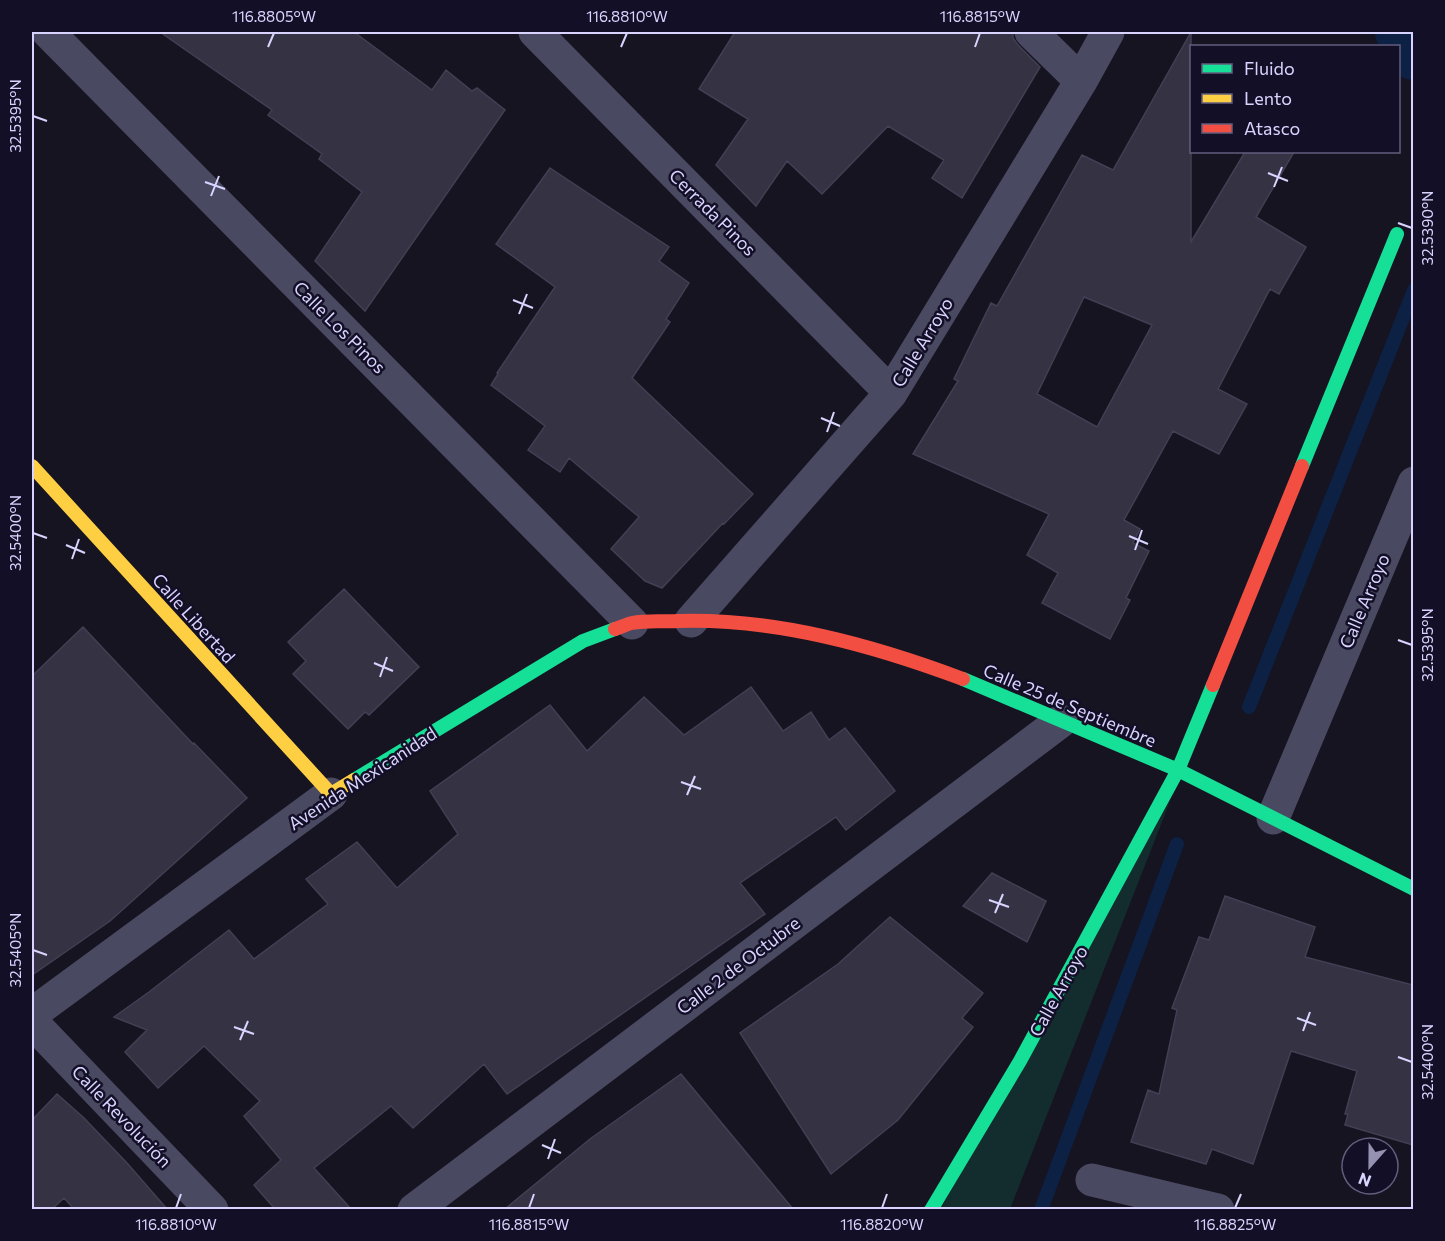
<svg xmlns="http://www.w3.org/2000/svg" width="1445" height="1241" viewBox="0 0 1445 1241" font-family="Commissioner,sans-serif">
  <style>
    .green { fill: #132c2d }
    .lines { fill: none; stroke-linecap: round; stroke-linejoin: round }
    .stream { stroke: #0d2144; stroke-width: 14 }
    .canal { stroke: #0d2144; stroke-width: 50 }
    .building { fill: #343243; stroke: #433f54; stroke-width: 1.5; fill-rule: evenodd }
    .street { stroke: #4a4962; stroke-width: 33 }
    .fast { stroke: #16e098; stroke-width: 14 }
    .slow { stroke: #ffcf43; stroke-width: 14 }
    .jam { stroke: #f24e42; stroke-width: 14 }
    .ticks { fill: none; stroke: #d9d4ff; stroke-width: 2 }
    .labels { text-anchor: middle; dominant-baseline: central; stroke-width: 5; stroke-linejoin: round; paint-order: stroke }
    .street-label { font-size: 18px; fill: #d9d4ff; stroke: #130f26 }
    .neatline { fill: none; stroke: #d9d4ff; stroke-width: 2 }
    .ticks-label { font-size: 15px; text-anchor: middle; fill: #d9d4ff }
  </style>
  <rect width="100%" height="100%" fill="#161421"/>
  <!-- green -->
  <path class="green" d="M1171 799 1010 1209 940 1210Z"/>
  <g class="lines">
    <!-- stream -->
    <path class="stream" d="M1249 707 1414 290
      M1041 1210 1177 844"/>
    <!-- canal -->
    <path class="canal" d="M1400 32 1414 55"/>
  </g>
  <!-- building -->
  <path class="building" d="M160 32H354L432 90 446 70 472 91 477 88 505 110 365 311 315 261 362 192 319 159 322 154 268 115 272 110Z
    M735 32H1010L1013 33V38L1018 45 1040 67 962 198 932 178 944 160 888 126 822 194 787 161 756 206 716 165 748 119 699 89Z
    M1191 32V242L1245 152H1294L1256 217 1306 247 1279 294 1270 289 1218 389 1247 404 1219 454 1173 431 1124 520 1140 529 1133 543 1149 551 1126 598 1130 600 1110 639 1042 603 1058 573 1027 555 1049 514 913 454 958 381 954 379 991 303 997 306 1082 155 1113 170ZM1084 297 1152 325 1097 427 1037 394Z
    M550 168 669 247 659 261 689 283 666 319 670 322 632 378 753 494 724 524 723 523 662 588 645 581 611 549 639 517 569 458 560 472 528 450 545 426 491 385 498 374 497 373 555 287 496 244Z
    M344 589 419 667 369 715 365 712 348 729 293 674 306 661 288 642Z
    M83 627 193 744 194 743 247 798 110 921 32 975V676Z
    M751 687 783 731 811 712 829 740 845 728 895 791 846 830 836 817 740 883 765 914 507 1094 484 1064 413 1128 391 1106 314 1168 351 1209H275L254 1185 281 1160 244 1116 260 1101 204 1046 158 1088 125 1052 147 1030 114 1017 149 992 229 930 254 959 328 904 306 879 357 842 397 888 458 834 430 791 550 705 587 751 644 697 684 735Z
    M992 873 1046 901 1027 942 963 906Z
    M1225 896 1315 927 1305 957 1413 985V1145L1345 1125 1348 1114H1345L1357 1071 1291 1051 1253 1164 1212 1149 1206 1164 1131 1142 1148 1090 1159 1094 1177 1010 1172 1008 1199 937 1209 940Z
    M890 917 983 993 962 1018 973 1027 898 1120 831 1174 740 1033 838 964Z
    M681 1074 793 1209H505L590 1139Z
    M57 1094 84 1118 127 1163 167 1209H74L64 1198 52 1209H32V1120Z"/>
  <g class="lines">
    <!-- street -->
    <path class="street" d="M48 32 632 623
      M535 32 891 393
      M1031 32 1081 81
      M691 621 891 393 1081 81 1108 32
      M1273 818 1414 483
      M32 1014 331 794
      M32 1022 212 1210
      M1092 1180 1218 1210
      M414 1210 1061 721"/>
    <!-- fast -->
    <path class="fast" d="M1302 466 1397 234
      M963 679 1178 770 1414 889
      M354 780 583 641 615 629
      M931 1210 1020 1061 1178 770 1213 685"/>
    <!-- slow -->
    <path class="slow" d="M32 466 331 794 354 780"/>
    <!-- jam -->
    <path class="jam" d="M615 629C621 627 627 624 632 623 647 620 663 622 678 621 775 618 872 645 963 679
      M1213 685 1302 466"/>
  </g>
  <!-- ticks -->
  <path class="ticks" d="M268 47 274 33M621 47 627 33M975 47 980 33M33 116 47 121M1268 173 1288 181M205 182 225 189M1274 187 1282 167M211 196 219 176M1398 223 1412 228M513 300 533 308M519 314 527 294M821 418 840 426M827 432 834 412M33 533 47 538M1129 536 1148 544M66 545 85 553M1135 550 1142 530M72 559 79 539M1398 640 1412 645M374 663 393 671M380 677 387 657M681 782 701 789M687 795 695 776M989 900 1009 907M995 913 1003 894M33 950 47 955M1297 1018 1316 1025M234 1027 254 1034M1303 1031 1310 1012M240 1040 248 1021M1398 1057 1412 1062M542 1145 561 1153M548 1159 555 1139M176 1208 181 1194M529 1208 534 1194M882 1208 887 1194M1235 1208 1241 1194"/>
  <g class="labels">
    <!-- street labels -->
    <g class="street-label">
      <text transform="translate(713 212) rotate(45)">Cerrada Pinos</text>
      <text transform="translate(340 327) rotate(45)">Calle Los Pinos</text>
      <text transform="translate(922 342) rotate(-59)">Calle Arroyo</text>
      <text transform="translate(1364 601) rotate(-67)">Calle Arroyo</text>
      <text transform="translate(194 618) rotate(48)">Calle Libertad</text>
      <text transform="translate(1070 705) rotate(23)">Calle 25 de Septiembre</text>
      <text transform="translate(362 778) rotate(-33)">Avenida Mexicanidad</text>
      <text transform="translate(738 965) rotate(-37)">Calle 2 de Octubre</text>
      <text transform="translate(1058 991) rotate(-61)">Calle Arroyo</text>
      <text transform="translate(122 1116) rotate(46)">Calle Revolución</text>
    </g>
  </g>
  <!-- border -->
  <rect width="1445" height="1241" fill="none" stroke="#130f26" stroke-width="66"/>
  <!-- legend -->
  <rect x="1190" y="45" width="210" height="108" fill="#130f26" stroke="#625e7d" stroke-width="1.5"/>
  <rect x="1202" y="64" width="30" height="9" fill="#16e098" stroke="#625e7d" stroke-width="1.5"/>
  <text x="1244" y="75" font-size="18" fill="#d9d4ff">Fluido</text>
  <rect x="1202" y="94" width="30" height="9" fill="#ffcf43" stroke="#625e7d" stroke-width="1.5"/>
  <text x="1244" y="105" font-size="18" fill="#d9d4ff">Lento</text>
  <rect x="1202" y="124" width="30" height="9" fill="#f24e42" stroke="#625e7d" stroke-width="1.5"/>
  <text x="1244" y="135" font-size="18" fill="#d9d4ff">Atasco</text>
  <!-- north arrow -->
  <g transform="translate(1370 1166) rotate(201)"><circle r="28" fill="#130f26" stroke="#625e7d" stroke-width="1.5"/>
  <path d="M0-4.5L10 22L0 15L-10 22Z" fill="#9591b1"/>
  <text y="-9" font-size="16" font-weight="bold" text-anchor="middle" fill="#d9d4ff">N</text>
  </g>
  <rect x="33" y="33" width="1379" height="1175" class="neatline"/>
  <g class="ticks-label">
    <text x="274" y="22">116.8805°W</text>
    <text x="627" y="22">116.8810°W</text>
    <text x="980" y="22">116.8815°W</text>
    <text transform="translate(16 116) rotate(-90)" y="5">32.5395°N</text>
    <text transform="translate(1428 228) rotate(-90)" y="5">32.5390°N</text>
    <text transform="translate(16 533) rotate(-90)" y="5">32.5400°N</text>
    <text transform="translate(1428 645) rotate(-90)" y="5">32.5395°N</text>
    <text transform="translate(16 950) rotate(-90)" y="5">32.5405°N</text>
    <text transform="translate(1428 1062) rotate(-90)" y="5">32.5400°N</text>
    <text x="176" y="1230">116.8810°W</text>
    <text x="529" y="1230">116.8815°W</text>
    <text x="882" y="1230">116.8820°W</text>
    <text x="1235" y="1230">116.8825°W</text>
  </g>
</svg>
